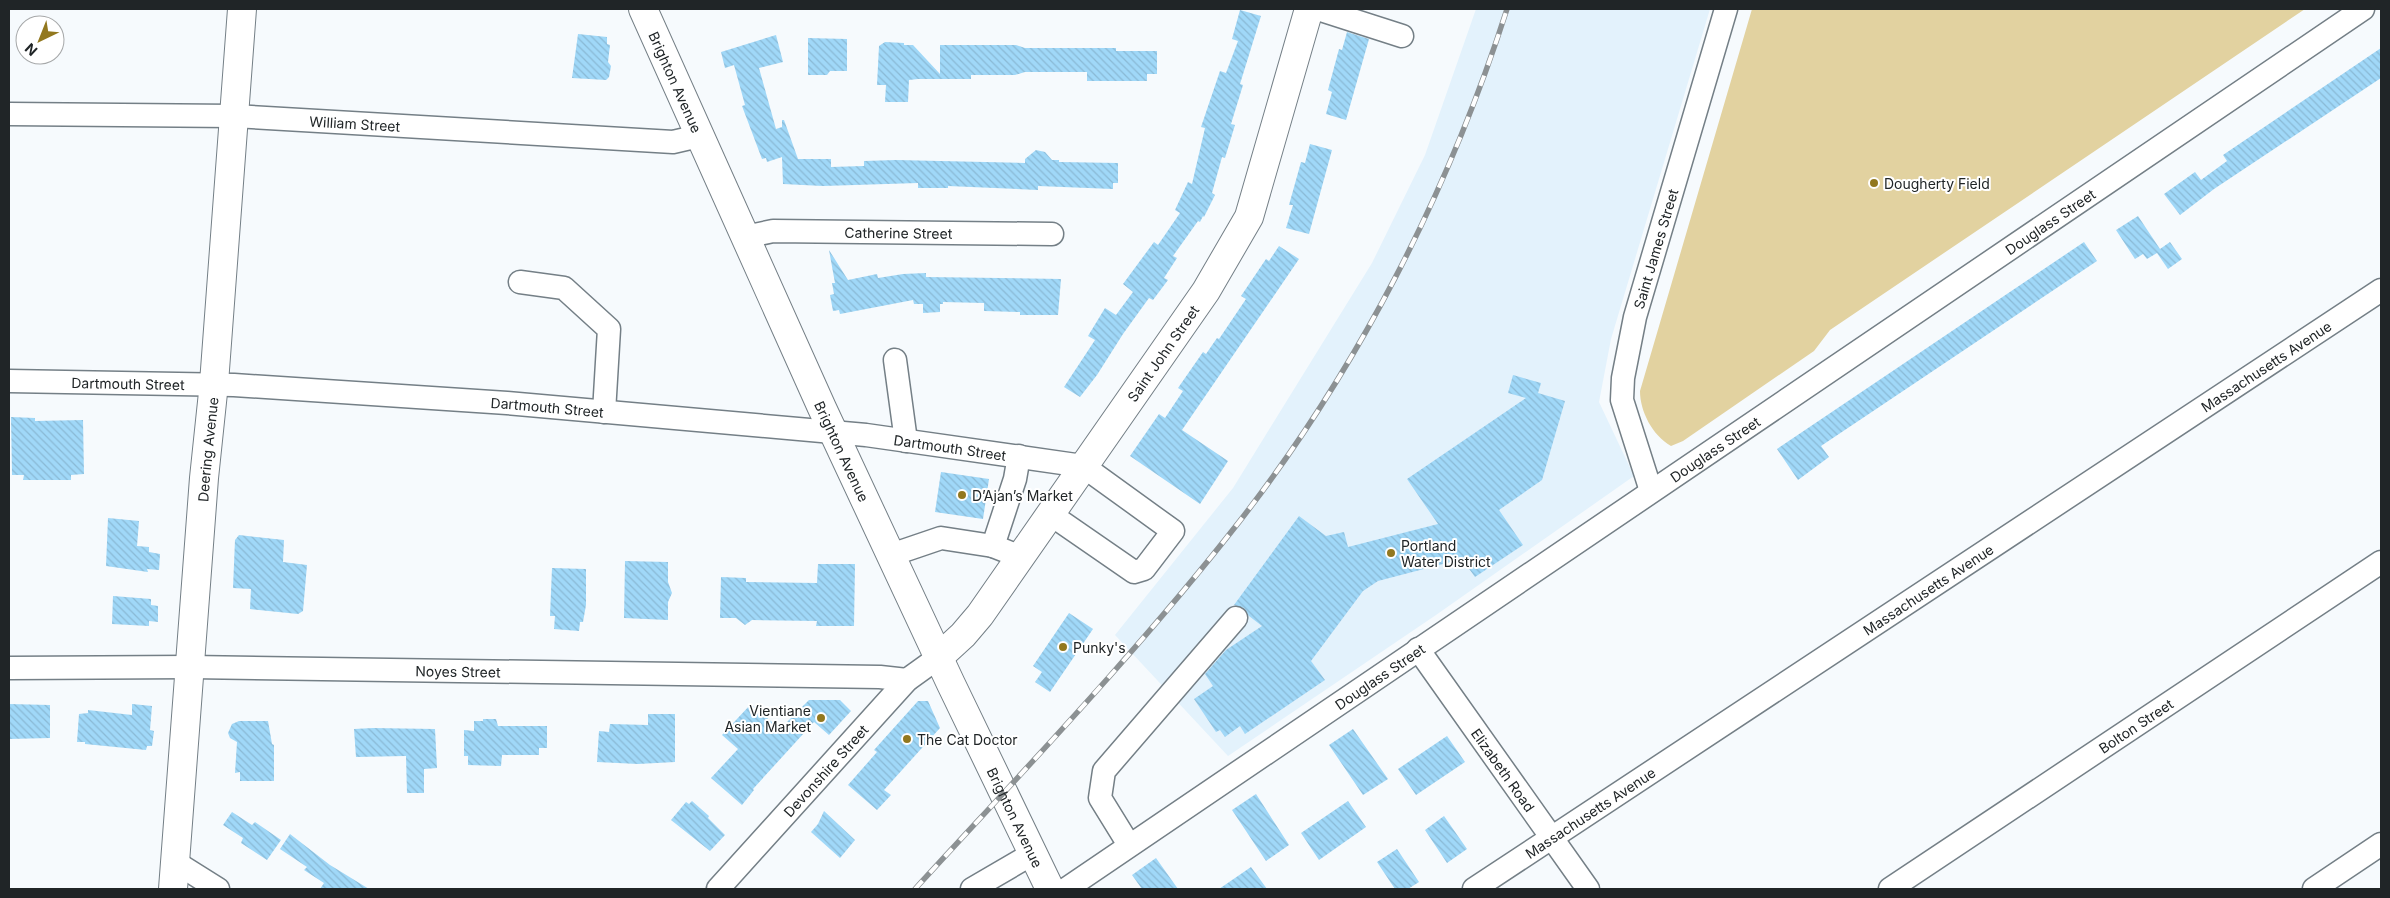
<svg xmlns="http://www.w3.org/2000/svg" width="2390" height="898" viewBox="0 0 2390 898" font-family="Inter,sans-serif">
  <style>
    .built { fill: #e3f2fc }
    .pitch { fill: #e2d2a0 }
    .building { fill: url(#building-back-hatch) }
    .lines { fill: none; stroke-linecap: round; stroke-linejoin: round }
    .minor-casing { stroke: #747f86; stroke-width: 25 }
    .major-casing { stroke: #747f86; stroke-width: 30 }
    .minor { stroke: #fff; stroke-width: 22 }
    .major { stroke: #fff; stroke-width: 28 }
    .rail-casing { stroke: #8c9193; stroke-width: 5.5 }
    .rail { stroke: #fff; stroke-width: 4; stroke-dasharray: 11; stroke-linecap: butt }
    .poi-dot { fill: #92781f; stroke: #fff; stroke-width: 2 }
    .labels { text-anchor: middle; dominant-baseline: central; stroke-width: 4; stroke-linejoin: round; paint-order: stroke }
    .street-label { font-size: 14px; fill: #202527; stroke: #fff }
    .poi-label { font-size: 14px; fill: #202527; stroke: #fff; text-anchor: start }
  </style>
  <defs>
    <pattern id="building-back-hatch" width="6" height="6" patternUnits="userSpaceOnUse" patternTransform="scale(1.25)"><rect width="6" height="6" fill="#a0d8f8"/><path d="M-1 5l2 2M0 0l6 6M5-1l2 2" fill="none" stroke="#8ab9d5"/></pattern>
  </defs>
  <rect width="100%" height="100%" fill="#f6fafd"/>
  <!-- built -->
  <path class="built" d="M1476 9H1710L1611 339 1599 402 1634 476 1436 615 1228 756 1115 635 1233 488 1372 263 1425 155Z"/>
  <!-- pitch -->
  <path class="pitch" d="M1752 9H2305L1830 330 1814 351 1683 441 1671 446C1652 435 1640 411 1640 391Z"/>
  <!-- building -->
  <path class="building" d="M1240 10 1261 16 1240 84 1243 85 1231 124 1235 125 1225 158 1222 157 1212 193 1215 195 1204 217 1203 216 1200 222 1198 221 1173 256 1177 258 1164 278 1168 280 1153 300 1149 298 1123 334 1097 375 1080 397 1064 387 1095 340 1088 336 1105 308 1116 315 1133 292 1123 284 1154 242 1158 245 1180 213 1175 210 1188 182 1192 184 1205 128 1201 127 1220 71 1226 73 1238 41 1232 39Z
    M1347 32 1369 39 1346 120 1326 114 1332 92 1328 90 1339 49 1342 50Z
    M578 34 607 37V44L610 45 608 62 611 66 609 77 606 80 572 78Z
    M776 35 783 62 759 68 776 129 782 127V120H784L798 159H831V167L864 166V161L896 160 1025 163V159L1036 150 1045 152 1052 160H1059V162L1118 163V183H1113V189L1038 186V190L948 186V188H918V183L823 186 783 184 782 157 767 162 766 158 762 159 742 106 745 105 734 65 725 68 721 52Z
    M808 38 847 39V71H830L827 75H808Z
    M885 42 904 43V45H913L940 74V45H1016L1025 48H1116V51H1157V74H1147V81H1087V72H1025L1015 75H971V79H918L909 80 908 102H885L886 85H877L879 46Z
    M2381 48V78L2214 189 2180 215 2164 194 2195 172 2201 180 2227 161 2223 155Z
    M1310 144 1332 150 1309 234 1286 228 1293 205H1289L1301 162 1305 163Z
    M2138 216 2160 249 2170 242 2182 259 2168 269 2157 253 2147 259 2143 254 2135 259 2116 230Z
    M2084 242 2097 261 1821 446 1829 457 1798 480 1777 449Z
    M1279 246 1299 259 1182 430 1228 461 1200 504 1130 456 1159 414 1165 418 1183 391 1178 388 1203 352 1206 354 1217 338 1219 339 1246 299 1241 296 1266 259 1269 261Z
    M829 250 848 280 877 274 878 278 903 274 926 273V277L1061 279 1058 315H1020V312L984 311V303L943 302V304H940V312L923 313V304H914L913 300 840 314 839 310 833 311 830 295 834 294 832 283H835Z
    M1513 375 1541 383 1538 393 1565 401 1542 480 1499 510 1523 545 1475 577 1462 559 1378 581 1363 591 1311 661 1325 680 1245 734 1240 726 1225 737 1220 730 1216 732 1194 699 1213 686 1205 674 1226 650 1262 626 1249 616 1244 608 1234 605 1299 516 1326 536 1344 532 1348 547 1438 524 1407 479 1526 398 1508 393Z
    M11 417 35 418V421L83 420 84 474 71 475V480H23L24 475H12Z
    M941 472 989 479 983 519 935 512Z
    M108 518 139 521 137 546 149 547V552L160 554 159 570 147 569 148 572 106 566Z
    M239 535 284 540 283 562 307 565 303 611 298 614 250 609 251 589 233 588 235 540Z
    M625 561 668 562V582L672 593 668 602V620L624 618Z
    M818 564H855L854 626H816L817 621 752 620 745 625 736 618H720L721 577 746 578V582L817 583Z
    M552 568 586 569V605L583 622H580L579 631 554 629 555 616H550Z
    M113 596 151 599V605L158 606V622L149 621V626L112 624Z
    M1069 613 1093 629 1050 692 1035 682 1042 672 1033 666Z
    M809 700H840L851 711 829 735 814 722 753 789 754 790 742 805 711 778 738 749 722 735 751 704 780 729Z
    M918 701H928L940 728 884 790 891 795 877 810 848 785 877 752 874 750Z
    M9 704 50 705V738L9 739Z
    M132 704 152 706 150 730 154 731 152 746H147L146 750 85 744V742H77L79 714 88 713V710L132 715Z
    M648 714H675V762L638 764 597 762 599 731 609 732 610 724 648 725Z
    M483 719H496L498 726H547V748H539V755H502L501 766 468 765V756H464V730L474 731V721H483Z
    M239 721H268L272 744 274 745V781H240V772L235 773 237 742 230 738 228 733 232 724Z
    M373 728 435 729 437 768 424 769V793H407L406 756 356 757 354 729Z
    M1353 729 1388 779 1363 795 1329 745Z
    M1447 736 1465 762 1416 795 1398 769Z
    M1256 794 1289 845 1266 861 1232 810Z
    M692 801 709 816 708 818 725 835 710 851 671 820 686 802 689 804Z
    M1348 801 1366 827 1319 860 1301 833Z
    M824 811 855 840 840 858 811 832 818 824Z
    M232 812 252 825 255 822 281 840 267 860 241 843 243 838 223 825Z
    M1444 816 1467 849 1447 863 1425 830Z
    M290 834 330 865 369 889H320L324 883 304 870 307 867 280 849Z
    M1397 849 1419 882 1408 889H1395L1377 862Z
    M1156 858 1178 889H1142L1132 875Z
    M1251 867 1267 889H1219Z"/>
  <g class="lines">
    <!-- minor casing -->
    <g class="minor-casing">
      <g id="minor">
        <path d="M1318 9 1402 36"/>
        <path id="s1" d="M9 114 234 116 673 142 699 136"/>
        <path id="s2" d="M745 237 773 231 1052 234"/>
        <path d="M520 282 564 288 609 329 604 412"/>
        <path d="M895 360 906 441"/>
        <path id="s3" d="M9 381 234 385 507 403 866 435 1083 466 1173 531 1144 569 1134 572 1050 514"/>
        <path id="s4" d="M1651 491 1622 400 1623 378 1635 317 1726 9"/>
        <path d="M993 546 1015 479 1019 456"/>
        <path d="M891 555 941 538 993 546 1021 557"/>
        <path id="s5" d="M1418 649 1588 889"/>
        <path id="s6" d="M9 668 191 667 880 677 907 680"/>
        <path d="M1129 845 1100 798 1104 771 1236 618"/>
        <path d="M175 862 218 889"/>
        <path id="s7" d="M718 889 907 680 939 657"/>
        <path d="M972 889 1032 854"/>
        <path id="s8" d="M1066 889 2363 9"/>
        <path id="s9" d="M1474 889 2381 290"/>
        <path id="s10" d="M1890 889 2381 562"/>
        <path d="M2314 889 2381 844"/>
      </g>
    </g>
    <!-- major casing -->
    <g class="major-casing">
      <g id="major">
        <path id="s11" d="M643 9 822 408 951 684 1050 889"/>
        <path id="s12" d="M939 657 963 635 980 615 1206 291 1249 217 1309 9"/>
        <path id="s13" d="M173 889 204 478 214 383 242 9"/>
      </g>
    </g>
    <!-- minor -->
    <use href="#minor" class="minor"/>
    <!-- major -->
    <use href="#major" class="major"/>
    <!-- rail casing -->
    <g class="rail-casing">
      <path id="rail" d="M915 889C1025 769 1139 650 1239 522 1358 369 1448 193 1507 9"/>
    </g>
    <!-- rail -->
    <use href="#rail" class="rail"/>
  </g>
  <!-- markers -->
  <g class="poi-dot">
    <circle cx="1874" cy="183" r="5"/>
    <circle cx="962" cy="495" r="5"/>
    <circle cx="1391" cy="553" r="5"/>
    <circle cx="1063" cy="647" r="5"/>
    <circle cx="821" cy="718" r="5"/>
    <circle cx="907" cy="739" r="5"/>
  </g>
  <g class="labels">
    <!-- street labels -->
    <g class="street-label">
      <text stroke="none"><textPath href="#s11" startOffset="80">Brighton Avenue</textPath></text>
      <text stroke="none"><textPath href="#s1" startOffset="346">William Street</textPath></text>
      <text stroke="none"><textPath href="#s8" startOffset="1189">Douglass Street</textPath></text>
      <text stroke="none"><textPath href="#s2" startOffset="154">Catherine Street</textPath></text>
      <text stroke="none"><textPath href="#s4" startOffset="251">Saint James Street</textPath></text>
      <text stroke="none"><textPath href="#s12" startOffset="378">Saint John Street</textPath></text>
      <text stroke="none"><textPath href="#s9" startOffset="949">Massachusetts Avenue</textPath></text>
      <text stroke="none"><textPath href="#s3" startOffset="119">Dartmouth Street</textPath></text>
      <text stroke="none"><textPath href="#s3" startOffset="539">Dartmouth Street</textPath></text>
      <text stroke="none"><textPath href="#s3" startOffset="944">Dartmouth Street</textPath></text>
      <text stroke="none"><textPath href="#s8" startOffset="784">Douglass Street</textPath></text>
      <text stroke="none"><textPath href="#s13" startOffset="441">Deering Avenue</textPath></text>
      <text stroke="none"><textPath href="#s11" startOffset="485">Brighton Avenue</textPath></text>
      <text stroke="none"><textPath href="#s9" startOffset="544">Massachusetts Avenue</textPath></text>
      <text stroke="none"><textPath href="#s6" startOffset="449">Noyes Street</textPath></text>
      <text stroke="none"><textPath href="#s8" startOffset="379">Douglass Street</textPath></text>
      <text stroke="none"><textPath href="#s10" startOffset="295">Bolton Street</textPath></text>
      <text stroke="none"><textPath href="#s5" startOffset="148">Elizabeth Road</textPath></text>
      <text stroke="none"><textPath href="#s7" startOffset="160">Devonshire Street</textPath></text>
      <text stroke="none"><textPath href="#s9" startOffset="139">Massachusetts Avenue</textPath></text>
      <text stroke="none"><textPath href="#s11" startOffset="890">Brighton Avenue</textPath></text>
    </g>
    <!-- poi labels -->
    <g class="poi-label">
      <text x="1884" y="183">Dougherty Field</text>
      <text x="972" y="495">D’Ajan’s Market</text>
      <text x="1401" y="545">Portland<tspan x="1401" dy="16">Water District</tspan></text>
      <text x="1073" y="647">Punky's</text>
      <text x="811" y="710" text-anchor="end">Vientiane<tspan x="811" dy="16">Asian Market</tspan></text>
      <text x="917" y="739">The Cat Doctor</text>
    </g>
  </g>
  <!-- border -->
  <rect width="2390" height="898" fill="none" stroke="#202527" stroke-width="20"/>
  <!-- north arrow -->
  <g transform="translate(40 40) rotate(223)"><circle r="24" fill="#ffffff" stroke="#a6a8a9"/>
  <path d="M0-4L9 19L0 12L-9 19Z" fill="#92781f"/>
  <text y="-8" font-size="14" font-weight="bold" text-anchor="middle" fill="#202527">N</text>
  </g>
</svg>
